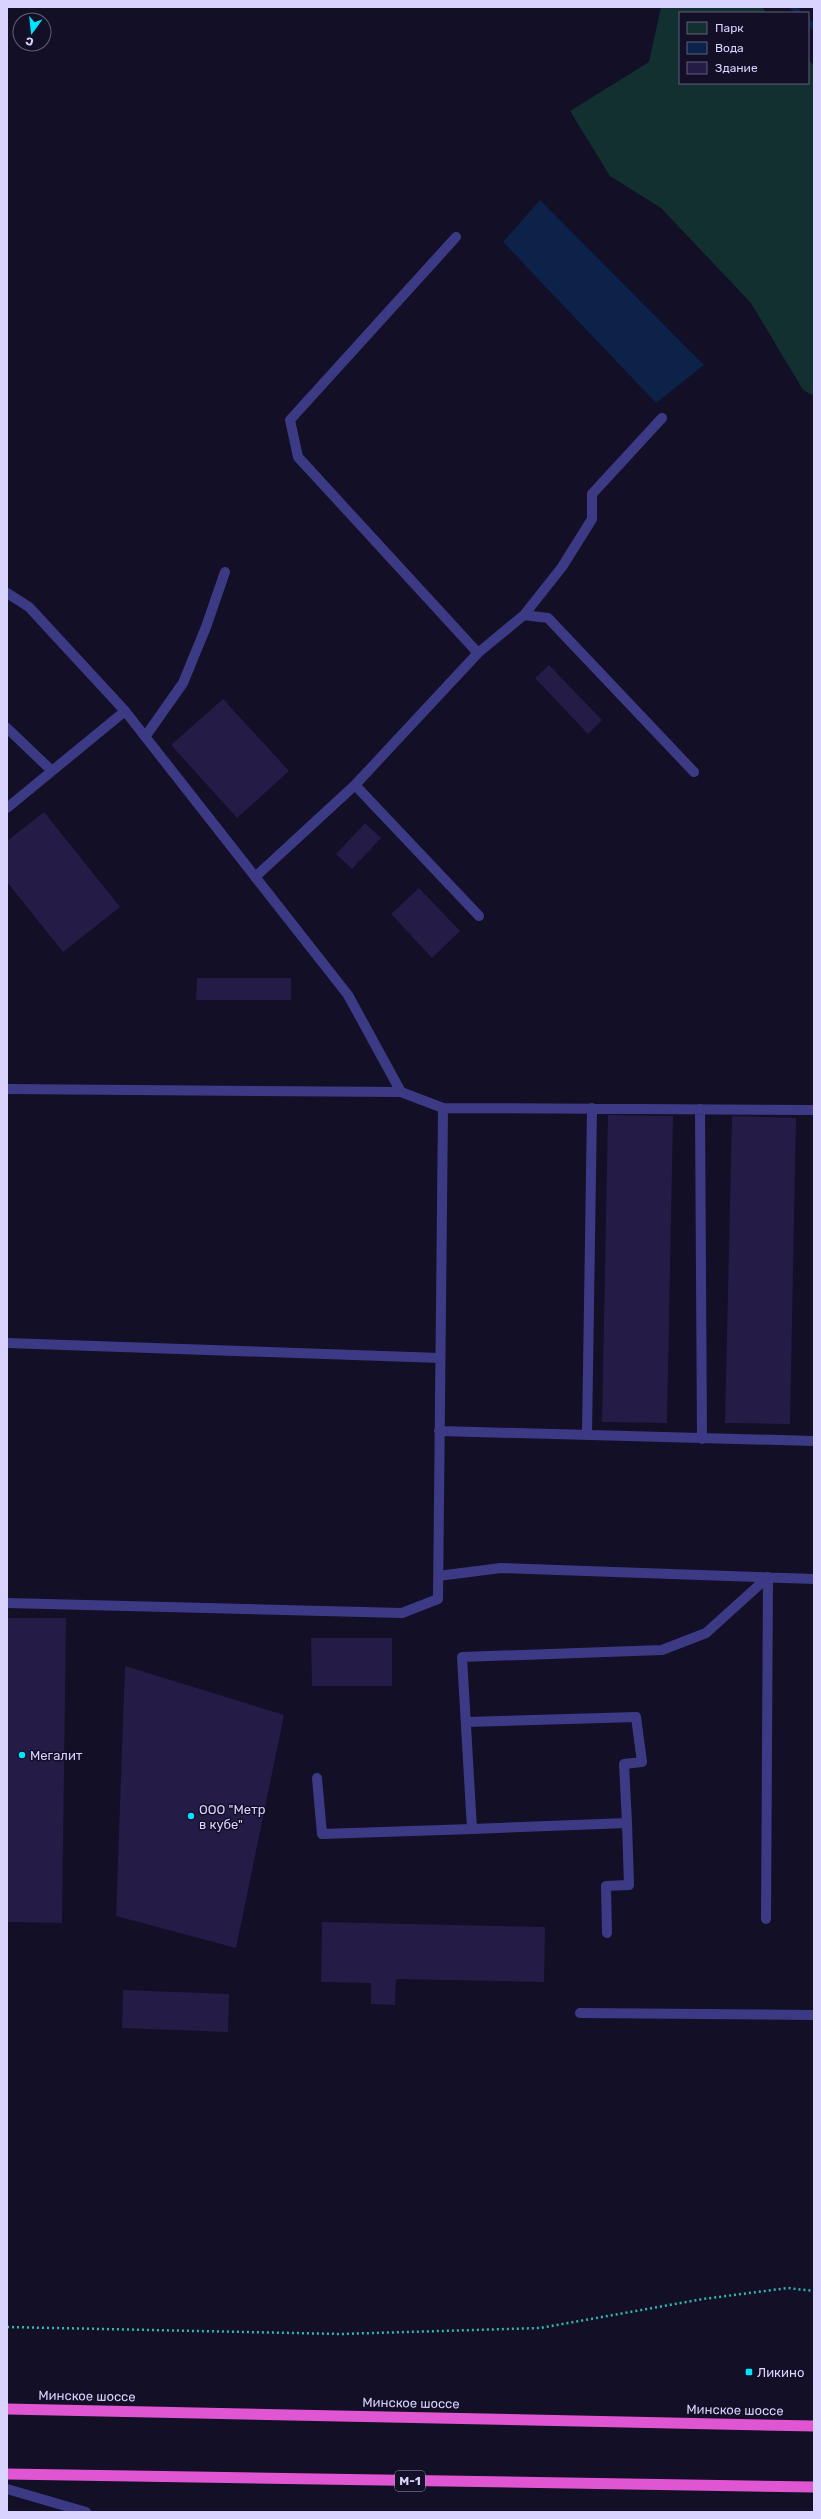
<svg xmlns="http://www.w3.org/2000/svg" width="821" height="2519" viewBox="0 0 821 2519" font-family="Rubik,sans-serif">
  <style>
    .green { fill: #12302f }
    .water { fill: #0c2248 }
    .lines { fill: none; stroke-linecap: round; stroke-linejoin: round }
    .stream { stroke: #0c2248; stroke-width: 6 }
    .building { fill: #241b47 }
    .path { stroke: #2fb8b0; stroke-width: 2.5; stroke-dasharray: 2 3; stroke-linecap: butt }
    .service { stroke: #3d3a85; stroke-width: 10 }
    .trunk { stroke: #e055d1; stroke-width: 11 }
    .poi-dot { fill: #00e5ff; stroke: #130f26; stroke-width: 1.5 }
    .labels { text-anchor: middle; dominant-baseline: central; stroke-width: 3; stroke-linejoin: round; paint-order: stroke }
    .shield { fill: #130f26; stroke: #9e99be; stroke-width: 1 }
    .shield-label { font-size: 12px; font-weight: bold; fill: #d9d4ff }
    .poi-label { font-size: 13px; fill: #d9d4ff; stroke: #130f26; text-anchor: start }
    .street-label { font-size: 13px; fill: #d9d4ff; stroke: #130f26 }
  </style>
  <rect width="100%" height="100%" fill="#130f26"/>
  <!-- green -->
  <path class="green" d="M661 7H762L767 13H680V83H808V59L814 66V396L803 390 751 303 661 208 610 176 570 111 649 62Z"/>
  <!-- water -->
  <path class="water" d="M540 200 704 365 656 403 503 242Z"/>
  <g class="lines">
    <!-- stream -->
    <path class="stream" d="M793 7 799 13
      M808 22 814 27"/>
  </g>
  <!-- building -->
  <path class="building" d="M549 665 602 720 588 734 535 678Z
    M223 699 289 771 237 818 171 745Z
    M44 812 120 907 63 952 7 882V841Z
    M365 823 381 838 352 869 336 854Z
    M419 888 460 931 432 958 391 914Z
    M197 978H291V1000H196Z
    M608 1115 673 1116 667 1423 602 1422Z
    M732 1116 796 1118 790 1424 725 1423Z
    M7 1618H66L62 1923 7 1922Z
    M311 1638H392V1686H312Z
    M125 1666 284 1715 236 1948 116 1916Z
    M322 1922 545 1927 544 1982 396 1979 395 2005 371 2004V1983L321 1982Z
    M123 1990 229 1994 228 2032 122 2028Z"/>
  <g class="lines">
    <!-- path -->
    <path class="path" d="M7 2327 341 2334 540 2328 703 2299 788 2288 814 2291"/>
    <!-- service -->
    <path class="service" d="M7 593 29 607 125 711 7 808
      M524 615 562 567 592 519V494L662 418
      M478 653 524 615 548 618 694 772
      M7 728 52 771
      M145 737 183 683 206 627 225 572
      M355 785 479 916
      M255 877 355 785 478 653 298 457 290 420 456 237
      M7 1089 401 1092
      M443 1108 814 1110
      M700 1109 702 1439
      M7 1343 440 1358
      M439 1431 814 1441
      M587 1435 592 1108
      M438 1576 501 1568 814 1579
      M7 1603 402 1613 438 1599 443 1108 401 1092 348 995 125 711
      M466 1722 636 1717 642 1762 624 1764 627 1823
      M317 1778 322 1834 472 1829
      M766 1919 768 1577
      M607 1933 606 1886 629 1885 627 1823 472 1829 462 1657 662 1650 706 1633 768 1577
      M580 2013 814 2015
      M7 2489 86 2512"/>
    <!-- trunk -->
    <path class="trunk" d="M7 2409 814 2426
      M7 2474 814 2487"/>
  </g>
  <!-- markers -->
  <g class="poi-dot">
    <circle cx="22" cy="1755" r="4"/>
    <circle cx="191" cy="1816" r="4"/>
    <rect x="745" y="2368" width="8" height="8" rx="2"/>
  </g>
  <g class="labels">
    <!-- shield labels -->
    <rect class="shield" x="395" y="2471" width="30" height="20" rx="3"/>
    <g class="shield-label">
      <text x="410" y="2481">М-1</text>
    </g>
    <!-- poi labels -->
    <g class="poi-label">
      <text x="30" y="1755">Мегалит</text>
      <text x="199" y="1809">ООО "Метр<tspan x="199" dy="15">в кубе"</tspan></text>
      <text x="757" y="2372">Ликино</text>
    </g>
    <!-- street labels -->
    <g class="street-label">
      <text transform="translate(87 2396) rotate(1)">Минское шоссе</text>
      <text transform="translate(411 2403) rotate(1)">Минское шоссе</text>
      <text transform="translate(735 2410) rotate(1)">Минское шоссе</text>
    </g>
  </g>
  <!-- border -->
  <rect width="821" height="2519" fill="none" stroke="#d9d4ff" stroke-width="16"/>
  <!-- legend -->
  <rect x="679" y="12" width="130" height="72" fill="#130f26" stroke="#625e7d"/>
  <rect x="687" y="22" width="20" height="12" fill="#12302f" stroke="#625e7d"/>
  <text x="715" y="32" font-size="12" fill="#d9d4ff">Парк</text>
  <rect x="687" y="42" width="20" height="12" fill="#0c2248" stroke="#625e7d"/>
  <text x="715" y="52" font-size="12" fill="#d9d4ff">Вода</text>
  <rect x="687" y="62" width="20" height="12" fill="#241b47" stroke="#625e7d"/>
  <text x="715" y="72" font-size="12" fill="#d9d4ff">Здание</text>
  <!-- north arrow -->
  <g transform="translate(32 32) rotate(195)"><circle r="19" fill="#130f26" stroke="#625e7d"/>
  <path d="M0-3L7 15L0 10L-7 15Z" fill="#00e5ff"/>
  <text y="-6" font-size="11" font-weight="bold" text-anchor="middle" fill="#d9d4ff">С</text>
  </g>
</svg>
